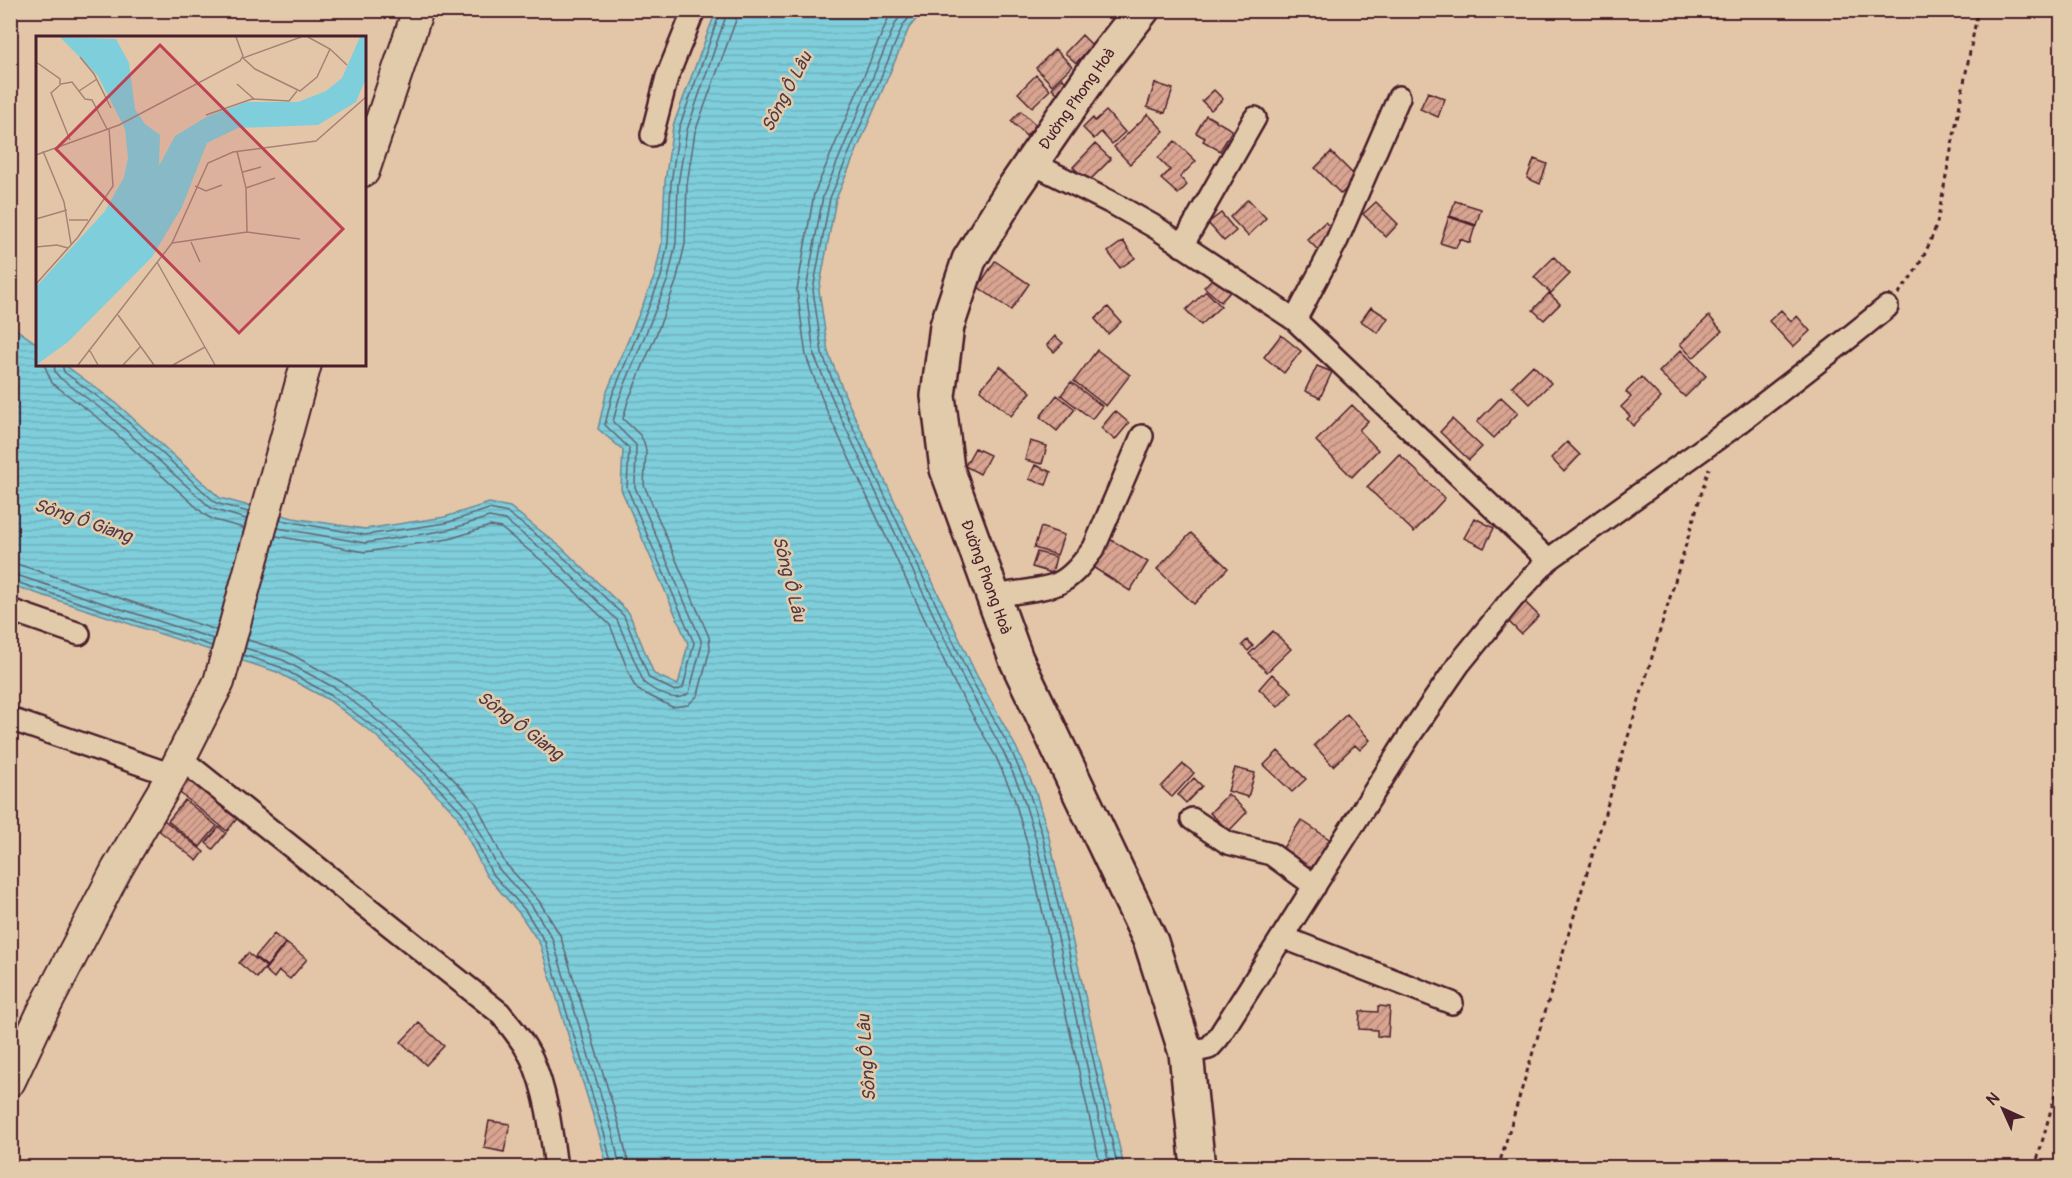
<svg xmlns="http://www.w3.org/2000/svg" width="2072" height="1178" viewBox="0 0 2072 1178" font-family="Pangolin,sans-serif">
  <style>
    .water { fill: url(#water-rules); stroke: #6a8895; stroke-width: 1.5 }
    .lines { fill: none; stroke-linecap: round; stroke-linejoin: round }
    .shore { stroke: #5f6571; stroke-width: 1.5 }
    .building { fill: url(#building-hatch); stroke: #4a1f2b; stroke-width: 1.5 }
    .street-casing { stroke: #4a1f2b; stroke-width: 26 }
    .secondary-casing { stroke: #4a1f2b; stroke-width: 34 }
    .primary-casing { stroke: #4a1f2b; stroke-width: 38 }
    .path { stroke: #4a1f2b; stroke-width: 3; stroke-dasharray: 4.5 4.5; stroke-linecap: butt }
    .street { stroke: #e2cbab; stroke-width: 21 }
    .secondary { stroke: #e2cbab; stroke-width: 30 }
    .primary { stroke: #e2cbab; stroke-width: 33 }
    .labels { text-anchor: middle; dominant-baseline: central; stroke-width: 5; stroke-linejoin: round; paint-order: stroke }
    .street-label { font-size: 16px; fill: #4a1f2b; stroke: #e2cbab }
    .water-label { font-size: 18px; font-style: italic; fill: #523945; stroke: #e2cbab }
    .inset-road { fill: none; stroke: #a68376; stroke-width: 1.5 }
    .view { fill: #bd4354; fill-opacity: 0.15; stroke: #bd4354; stroke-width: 3 }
    .inset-edge { fill: none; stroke: #4a1f2b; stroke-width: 3 }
  </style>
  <defs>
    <pattern id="water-rules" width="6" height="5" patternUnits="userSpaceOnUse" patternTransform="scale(1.5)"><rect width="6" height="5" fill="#7fcedb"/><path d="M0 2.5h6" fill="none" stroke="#6fb0bc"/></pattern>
    <pattern id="building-hatch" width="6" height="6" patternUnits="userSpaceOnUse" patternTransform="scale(1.5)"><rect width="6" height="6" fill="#d9a592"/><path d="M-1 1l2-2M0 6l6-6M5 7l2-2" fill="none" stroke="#b28677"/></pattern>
  </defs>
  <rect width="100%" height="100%" fill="#e3c6a8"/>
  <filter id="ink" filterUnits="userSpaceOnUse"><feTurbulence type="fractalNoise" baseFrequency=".0167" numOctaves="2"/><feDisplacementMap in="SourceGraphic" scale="12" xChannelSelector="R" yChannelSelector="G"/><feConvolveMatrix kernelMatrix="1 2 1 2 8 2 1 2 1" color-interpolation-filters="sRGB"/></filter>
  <g filter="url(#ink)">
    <!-- water -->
    <path class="water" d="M716 11H923L909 28 836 199 819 290 828 352 847 400 976 674 1016 747 1035 790 1048 833 1124 1167H607L600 1138 540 944 520 914 486 875 457 816 421 778 375 735 329 700 277 672 11 585 10 325 37 344 38 364 65 365 116 403 220 498 293 518 365 529 445 517 489 503 510 507 561 547 629 613 654 674 678 685 688 644 621 489 623 450 598 429 606 394 655 275 662 242 665 182 673 126Z"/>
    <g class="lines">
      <!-- shore -->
      <path class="shore" d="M894 10 888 19 814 194 797 290 806 356 826 409 955 684 996 757 1014 798 1026 839 1101 1168
        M906 10 896 22 823 196 806 290 814 355 835 405 964 680 1004 753 1022 794 1035 836 1110 1168
        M916 10 903 25 830 198 813 290 822 353 841 402 970 677 1011 750 1029 792 1042 834 1118 1168
        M44 364 52 383 102 421 205 515 214 520 244 528
        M54 364 55 372 60 378 108 414 212 509 246 519
        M62 364 64 372 113 408 216 503 248 512
        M280 520 365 535 446 523 489 509 508 513 557 551 624 616 649 678 675 691 683 688 694 643 627 488 629 448 605 425 612 396 661 277 668 243 671 183 679 128 721 10
        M278 528 365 543 448 530 489 517 505 520 552 557 617 620 644 683C656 692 676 704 689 693L701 648V640L635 487 636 445 613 422 619 399 668 279 676 243 678 184 687 130 728 10
        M276 536 365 552 449 539 490 526 501 528 546 564 610 625 633 683 638 690 672 707 688 705 698 695 710 649 709 637 644 485 646 451 644 442 640 435 623 419 628 401 656 335 676 282 685 244 687 184 695 132 736 20 737 10
        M10 564 20 565 216 630
        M10 573 214 639
        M10 580 212 646
        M248 640 287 652 342 682 390 719 437 762 476 803 505 863 539 901 560 935 621 1131 629 1168
        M245 648 283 660 337 689 384 726 430 768 468 808 498 868 532 906 552 938 613 1134 620 1168
        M243 655 280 667 332 696 379 731 425 774 462 812 491 872 525 910 545 942 605 1136 612 1168"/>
    </g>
    <!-- building -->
    <path class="building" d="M1082 35 1092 45 1076 63 1065 53Z
      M1055 49 1072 66 1052 85 1036 68Z
      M1036 75 1050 90 1032 107 1018 93Z
      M1062 78 1076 93 1066 102 1052 88Z
      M1155 83 1173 89 1165 113 1147 107Z
      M1214 90 1223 99 1211 110 1202 101Z
      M1428 92 1445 99 1438 117 1420 109Z
      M1021 111 1036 125 1026 136 1011 121Z
      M1106 111 1125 132 1112 144 1101 132 1094 139 1083 128 1093 118 1095 121Z
      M1148 114 1164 131 1130 164 1114 147Z
      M1206 115 1232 130 1220 151 1203 141 1205 138 1196 133Z
      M1175 141 1196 161 1180 177 1187 185 1178 194 1161 179 1170 170 1158 158Z
      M1095 144 1111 159 1088 182 1073 167Z
      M1331 152 1357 178 1341 194 1315 168Z
      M1534 159 1547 164 1540 184 1527 178Z
      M1248 199 1266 218 1248 236 1230 217Z
      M1455 201 1481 209 1476 225 1450 216Z
      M1376 202 1398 224 1386 237 1363 214Z
      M1221 213 1236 231 1224 241 1208 223Z
      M1449 217 1475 226 1470 243 1460 239 1456 248 1440 243Z
      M1325 222 1338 234 1320 252 1307 239Z
      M1123 241 1135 258 1120 268 1108 252Z
      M1554 257 1570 274 1551 293 1534 277Z
      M995 261 1029 284 1011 310 978 287Z
      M1214 277 1230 292 1221 302 1204 287Z
      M1206 291 1221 306 1201 325 1186 310Z
      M1549 293 1560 304 1544 320 1533 310Z
      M1108 307 1121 322 1108 334 1095 319Z
      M1371 307 1388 318 1378 333 1361 321Z
      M1781 310 1791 321 1797 316 1810 331 1793 347 1769 321Z
      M1709 316 1722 331 1693 358 1680 344Z
      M1281 335 1301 351 1284 373 1264 357Z
      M1055 336 1063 343 1054 352 1047 345Z
      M1097 350 1130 375 1106 406 1074 381Z
      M1681 350 1706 376 1685 397 1659 372Z
      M1533 365 1551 383 1530 404 1512 386Z
      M1000 366 1031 392 1011 416 980 390Z
      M1317 366 1332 372 1320 398 1305 391Z
      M1641 377 1661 398 1633 426 1627 419 1630 416 1621 407 1631 397 1626 392Z
      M1071 382 1102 406 1092 419 1061 395Z
      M1057 395 1075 409 1057 431 1040 417Z
      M1501 397 1518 413 1494 438 1477 422Z
      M1352 405 1368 421 1359 430 1378 450 1352 477 1316 441Z
      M1115 411 1129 423 1115 440 1101 428Z
      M1452 419 1482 447 1469 460 1440 432Z
      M1030 441 1047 446 1042 464 1025 460Z
      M1567 442 1580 455 1564 472 1551 458Z
      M975 448 990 455 980 474 965 466Z
      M1399 454 1445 498 1414 532 1367 487Z
      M1035 465 1051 472 1046 485 1029 479Z
      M1475 518 1494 528 1484 548 1464 538Z
      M1041 527 1064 535 1057 555 1034 548Z
      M1191 533 1228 568 1194 604 1157 569Z
      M1108 538 1148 562 1130 591 1091 566Z
      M1037 552 1056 557 1052 573 1032 567Z
      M1524 601 1539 616 1521 634 1506 619Z
      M1273 631 1291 649 1267 672 1249 654Z
      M1247 640 1253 646 1248 651 1242 645Z
      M1272 674 1292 692 1278 707 1259 689Z
      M1347 714 1370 740 1360 750 1355 745 1333 766 1314 745Z
      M1278 751 1306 779 1292 792 1264 765Z
      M1183 764 1194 773 1172 797 1161 787Z
      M1235 768 1255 773 1248 797 1228 791Z
      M187 774 239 816 227 831 175 789Z
      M1194 778 1202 786 1186 803 1178 795Z
      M1228 794 1247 812 1229 831 1210 813Z
      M185 800 217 826 200 847 168 821Z
      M164 820 204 852 197 861 157 829Z
      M1301 820 1335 843 1313 876 1279 854Z
      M219 827 226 833 213 849 206 843Z
      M274 934 285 943 267 966 255 957Z
      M286 943 307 959 290 979 279 971 274 978 265 970Z
      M248 953 266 967 257 978 239 963Z
      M1378 1006 1390 1007 1388 1037 1377 1036V1030L1359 1029 1360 1011 1378 1012Z
      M419 1023 444 1046 426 1065 401 1042Z
      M489 1121 510 1124 504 1152 484 1148Z"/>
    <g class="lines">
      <!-- street casing -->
      <g class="street-casing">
        <path id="street" d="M652 135 667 77 694 10
          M1032 163 1116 205 1155 227 1295 320 1548 560
          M1182 246 1255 118
          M1295 320 1337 240 1399 97
          M993 596C1011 593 1042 590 1057 584 1073 577 1084 561 1094 548L1142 436
          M10 610 79 634
          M10 719 172 775
          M180 758 500 1013C512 1028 524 1042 532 1059 547 1093 551 1131 556 1168
          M1192 819 1228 843 1271 854 1315 886
          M1282 937 1452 1003
          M10 1035 28 1042
          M1186 1053 1209 1048 1218 1038 1412 732 1459 664 1512 599 1548 560 1739 423 1846 340 1887 307"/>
      </g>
      <!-- secondary casing -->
      <g class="secondary-casing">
        <path id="secondary" d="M364 171 418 10
          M10 1081 43 1011 117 869 172 775 219 682 306 364"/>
      </g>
      <!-- primary casing -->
      <g class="primary-casing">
        <path id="primary" d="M1142 10 1098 66 1012 191 969 260 947 326 938 396 947 469 1016 659 1151 942 1186 1053 1198 1168"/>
      </g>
      <!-- path -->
      <path class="path" d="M1898 294C1917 272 1928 250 1937 223L1978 10
        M1498 1168 1709 468
        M2035 1168 2062 1069"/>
      <!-- street -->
      <use href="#street" class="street"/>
      <!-- secondary -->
      <use href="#secondary" class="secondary"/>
      <!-- primary -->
      <use href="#primary" class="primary"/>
    </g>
  </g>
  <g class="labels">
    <!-- street labels -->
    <g class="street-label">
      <text transform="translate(1077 99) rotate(-55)">Đường Phong Hoà</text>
      <text transform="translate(986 577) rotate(70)">Đường Phong Hoà</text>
    </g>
    <!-- water labels -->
    <g class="water-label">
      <text transform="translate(787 92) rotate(-62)">Sông Ô Lâu</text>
      <text transform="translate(83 521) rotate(19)">Sông Ô Giang</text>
      <text transform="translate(789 579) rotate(76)">Sông Ô Lâu</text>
      <text transform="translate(520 726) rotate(37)">Sông Ô Giang</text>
      <text transform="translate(867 1058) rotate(-94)">Sông Ô Lâu</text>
    </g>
  </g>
  <!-- overview -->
  <g transform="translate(36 36)">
    <rect width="330" height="330" fill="#e3c6a8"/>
    <path d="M24 1 80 3 93 27 99 73 109 88 124 99 123 130 139 100 172 80 211 66H262L290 55 306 42 324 1H330V42L320 66 282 89 202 92 171 107 146 171 116 221 32 306 0 329V251L69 175 88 141 92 122 89 93 62 40Z" fill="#7fcedb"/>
    <path class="inset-road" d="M265 1 207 22 219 33 264 55 281 41 294 13 272 1M294 13 311 29M44 21 58 38 75 72M0 26 24 43V49L15 57 34 104M25 48 36 46 49 63 56 64 71 93M201 48 218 63M43 55 61 43M170 79 216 63 253 65 261 55M7 115 28 166 35 208M201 115 210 152 211 196M0 119 83 89 204 25 207 20 200 1M207 136 225 131M159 150 170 155 186 149M210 152 239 142M0 183 31 174M33 184H52M155 206 164 226M136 207 211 196 264 203M0 211 21 209 32 212M121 226 179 329M0 248 42 201 77 150 73 92M82 279 118 329M53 313 62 329M42 329 136 207 172 127 197 116 280 105 330 61M87 329 105 310M137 329 169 311"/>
    <path class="view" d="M124 9 307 193 203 297 20 113Z"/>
    <rect width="330" height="330" class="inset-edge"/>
  </g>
  <!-- margin -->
  <rect width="2072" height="1178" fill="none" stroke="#e2cbab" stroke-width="36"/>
  <rect x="18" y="18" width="2036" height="1142" fill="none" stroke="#4a1f2b" stroke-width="2" filter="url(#ink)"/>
  <!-- north arrow -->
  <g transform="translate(2003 1109) rotate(315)" stroke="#e2cbab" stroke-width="4.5" paint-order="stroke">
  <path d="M0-4.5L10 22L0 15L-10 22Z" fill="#4a1f2b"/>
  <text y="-9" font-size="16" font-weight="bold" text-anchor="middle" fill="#4a1f2b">N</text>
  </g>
</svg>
